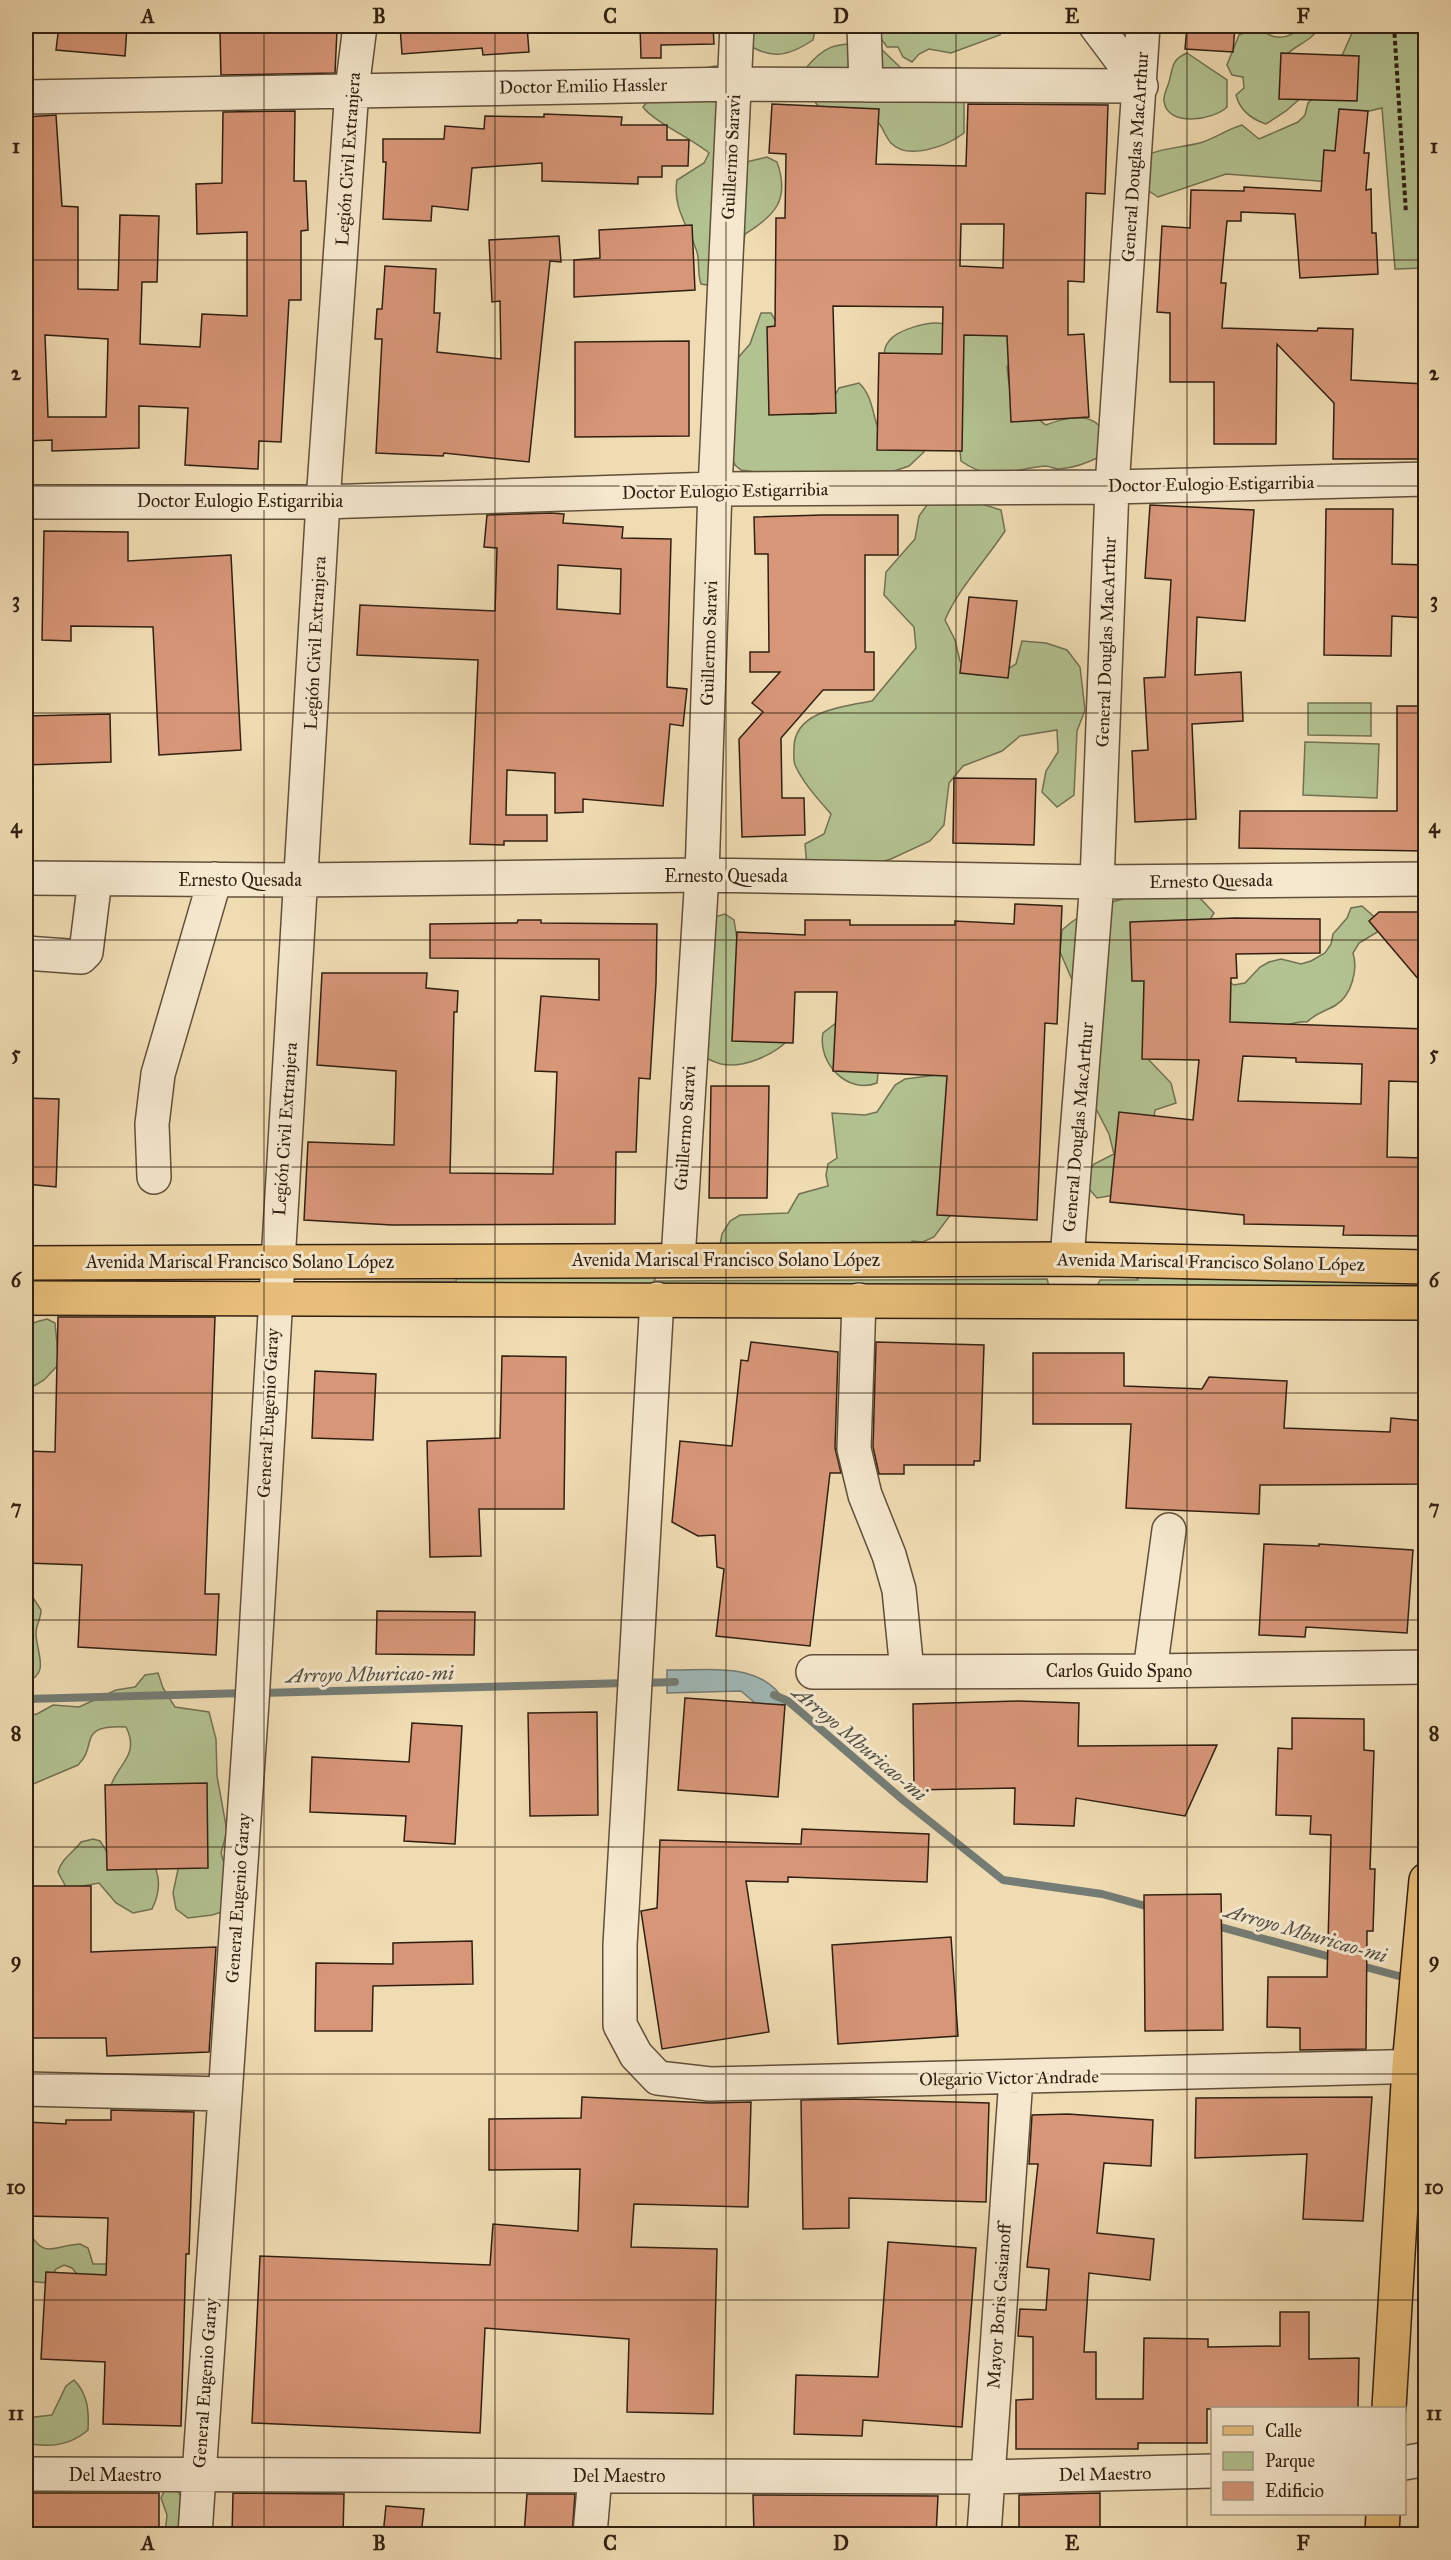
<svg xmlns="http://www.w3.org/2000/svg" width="1451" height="2560" viewBox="0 0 1451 2560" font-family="'IM FELL Great Primer',serif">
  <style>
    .green { fill: #b3c291; stroke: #727151; stroke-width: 1.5 }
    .water { fill: #a0b9b8; stroke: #747c75; stroke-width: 1.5 }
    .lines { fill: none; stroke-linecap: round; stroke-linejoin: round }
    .stream { stroke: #747c75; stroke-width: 8 }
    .building { fill: #d79678; stroke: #312011; stroke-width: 1.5; fill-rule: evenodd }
    .minor-casing { stroke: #614f3a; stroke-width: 36 }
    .major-casing { stroke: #312011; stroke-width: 36 }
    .highway-casing { stroke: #312011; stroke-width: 36 }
    .path { stroke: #312011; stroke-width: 4; stroke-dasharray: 4.5 3; stroke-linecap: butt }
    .minor { stroke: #f5e8ce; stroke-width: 33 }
    .major { stroke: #e8be7a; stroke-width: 33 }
    .highway { stroke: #e8be7a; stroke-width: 33 }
    .grid { fill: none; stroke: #312011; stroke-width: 1.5; stroke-opacity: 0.55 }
    .labels { text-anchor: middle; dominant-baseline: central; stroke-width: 6; stroke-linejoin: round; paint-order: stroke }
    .street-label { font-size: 18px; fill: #312011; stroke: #f5e8ce }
    .water-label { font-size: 20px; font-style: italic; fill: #524e43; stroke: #f5e8ce }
    .neatline { fill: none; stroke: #312011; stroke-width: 2 }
    .grid-label { font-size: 20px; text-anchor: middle; font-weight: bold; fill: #312011 }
  </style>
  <rect width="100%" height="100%" fill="#f0dcb3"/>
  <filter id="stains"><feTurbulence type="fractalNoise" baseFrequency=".00333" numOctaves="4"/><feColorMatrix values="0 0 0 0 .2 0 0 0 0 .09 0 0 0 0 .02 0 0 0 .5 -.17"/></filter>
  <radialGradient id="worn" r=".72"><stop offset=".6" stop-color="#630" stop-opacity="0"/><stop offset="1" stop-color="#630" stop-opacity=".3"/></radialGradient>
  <!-- green -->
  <path class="green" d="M747 26H816L813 40C792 54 775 60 752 47Z
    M872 26H1005L1000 35 951 53 929 49 919 54 912 62 903 57 898 47H887Z
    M1260 26C1271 42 1289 40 1302 26H1319C1312 44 1292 44 1282 60L1304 95 1286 111 1266 124C1251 119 1240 111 1236 95L1244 88 1243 77 1232 75 1227 65 1239 35Z
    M1355 26H1367L1376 31V26H1425V268L1395 269 1382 108 1361 113 1331 182 1226 174 1158 197 1149 191 1143 157C1162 147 1183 148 1203 142 1217 137 1228 129 1242 125L1259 139 1298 122 1305 115 1308 103 1331 81Z
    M865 43 879 47 902 69 964 100V133C947 146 908 161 891 143 883 134 883 123 872 118 858 111 837 112 821 110L807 91 805 69C825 45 834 44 865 43Z
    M1187 53 1227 80V107C1214 120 1167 128 1164 101 1163 94 1169 85 1170 78 1173 65 1173 59 1187 53Z
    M715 66 726 67 746 162 767 157 777 162C790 199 776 215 745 234L742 256 713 286 701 284C697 273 700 263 697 252 689 227 672 208 677 180L704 163 709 153C691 138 654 122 643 107 661 83 685 71 715 66Z
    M997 298 1013 358 1007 367C1008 373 1008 381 1010 387 1013 393 1040 422 1046 425 1061 419 1093 410 1102 431 1104 437 1103 448 1103 455 1090 462 1074 468 1059 469 1054 469 1050 466 1045 466 1013 469 991 483 961 461L960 450 885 359C884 352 884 347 889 341 897 330 930 320 944 324 950 326 956 330 961 333Z
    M761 313H771L777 323 798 411C821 421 829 407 839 388L859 383C876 399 871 423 885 440L918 443 924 452 909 466 876 477 764 473 741 470 735 465 727 447 736 360 750 344Z
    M956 496 1001 510 1005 531C986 560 958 589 945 620L955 640 960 661 977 675H998L1016 664 1022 641 1046 643 1067 650 1080 667 1085 710 1077 731 1074 795 1057 807 1042 792 1046 771 1058 752 1057 730 1020 736 1002 751 963 766 949 783 944 825 930 841 891 859 870 865 807 866 805 844 824 834 831 814C818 799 803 783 795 765 793 760 794 753 794 747 795 710 846 706 872 701L916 648 914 627 884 595 886 572 915 539 919 516 932 498Z
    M1308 703H1371V736L1308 735Z
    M1305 742 1379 744 1377 798 1303 795Z
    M1155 891 1199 897 1214 913 1151 1017 1149 1060 1171 1083 1176 1103 1155 1110 1152 1132 1120 1194 1097 1198 1082 1181 1094 1164 1114 1154 1109 1134 1088 1093 1086 1012 1060 952 1062 930C1089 905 1121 899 1155 891Z
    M1362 906 1379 921V931L1359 943 1353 953C1358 969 1352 995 1336 1005 1326 1011 1316 1013 1307 1022 1292 1020 1260 1036 1243 1042L1194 982 1225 979 1234 985 1245 983 1260 967 1269 962 1281 959 1301 964 1311 961 1325 953 1331 944 1333 934 1347 918 1351 908Z
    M725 914 734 920 739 952 788 1040C774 1055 742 1069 721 1064 714 1062 708 1059 702 1056L714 917Z
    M840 1020 878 1073 877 1083C847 1095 817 1062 823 1033Z
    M937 1075H949L954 1210 934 1237 923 1242 912 1241 911 1251 720 1245 722 1234 730 1221 740 1215 788 1213 799 1194 828 1186 826 1175 828 1164 837 1158 832 1113 865 1115 877 1112 895 1085 905 1079Z
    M458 1270 659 1272 654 1281 1047 1279 1049 1286 303 1284 307 1282 456 1281Z
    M1134 1273 1191 1275 1183 1279H1426L1425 1288 1097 1286 1100 1280H1138Z
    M47 1319 55 1323 59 1364 44 1380 26 1391V1329L36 1322Z
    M26 1587 41 1610C41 1619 36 1625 36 1633 36 1652 51 1674 26 1682Z
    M158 1673 163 1688 175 1707 209 1712 216 1739 217 1776 227 1831 221 1853 226 1870 222 1912 212 1915 188 1918 176 1909 173 1893 184 1841 110 1789C115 1765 141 1757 126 1727 75 1725 99 1745 78 1765L26 1787V1716L37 1714 53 1705 79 1707 116 1690 135 1687 145 1675Z
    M93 1839 100 1841 107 1852 150 1858C161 1874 161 1891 152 1909L133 1913 116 1903 99 1883 67 1889 58 1872C61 1859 73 1853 81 1842Z
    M26 2226C43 2261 51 2246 80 2244L88 2248 93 2264H114L128 2274 84 2283 72 2268 64 2265 56 2269 48 2283 26 2281Z
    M74 2380C88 2394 89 2411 88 2430 70 2446 49 2448 26 2443V2418L52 2415 66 2386Z
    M167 2485C189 2492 185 2515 187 2534H165L167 2515 161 2498Z"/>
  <!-- water -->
  <path class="water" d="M667 1670C708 1671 764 1660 786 1704L761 1708 741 1691 667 1693Z"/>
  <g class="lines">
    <!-- stream -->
    <path class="stream" d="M642 1683 675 1682
      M261 1693 627 1683
      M774 1695 788 1701 903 1800 1003 1880 1102 1894 1153 1908
      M26 1699 246 1693
      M1213 1925 1338 1959
      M1358 1965 1410 1979"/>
  </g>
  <!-- building -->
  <path class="building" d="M59 26H127L125 56 56 50Z
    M236 26H305V31L337 30 335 73 221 75 220 32H236Z
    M400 26H527L529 52 483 55 482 48 402 54Z
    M640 26H713L714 44 661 45V58H641Z
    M1187 26H1235L1233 52 1185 49Z
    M1281 53 1359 56 1357 101 1279 99Z
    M772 104 879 109 876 164 966 166 968 104 1108 105 1105 194 1086 193 1084 282 1068 281V335L1084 334 1089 417 1011 422 1007 336 964 335 962 451 877 450 879 353 942 354 943 307 833 306 836 413 769 415 767 327 775 326 776 218H785L786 154 769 153ZM961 224H1004L1003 268 960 266Z
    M1339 109 1368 111 1364 153H1369L1366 190 1371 189 1372 233H1376L1378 274 1300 278 1295 214 1241 212V221H1227L1221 283H1226L1222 328 1317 331 1318 328 1353 329 1351 380 1425 384V459H1333L1334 403 1277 344 1276 444H1214V382H1170V313L1157 312 1162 226 1190 228 1191 190 1244 191V187L1321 191 1324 150 1335 151Z
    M295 111 294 181H306L308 230 301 231V300H289L281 442 259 441 258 469 185 465 188 408 139 406V448L52 451V440L26 441V117L56 115 62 206 78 207V289L118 290 120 215 159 216 157 282H142L140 344 200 347 202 314 247 316V232L197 234 196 184 222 183 223 112ZM45 335 108 339 106 417H48Z
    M544 114 622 117 621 125H667V140H689L688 166H662V177H638V184L542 181V163L472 168 468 210 432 206 431 221 383 219 386 162H383V139H444L445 126 484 129 485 116 544 117Z
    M692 225 695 290 574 297V260L600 258 599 230Z
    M559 236 561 262 550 261 529 462 444 453 443 456 376 453 382 339H375L377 309H382L385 266 436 269 434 313H440L437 352 501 359 500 301 492 302 489 240Z
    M689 341V436L575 437V342Z
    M1150 505 1254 510 1245 621 1197 617 1195 675 1241 672 1243 721 1192 724 1196 819 1135 822 1132 751 1148 750 1144 678 1165 677 1171 580 1145 578Z
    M1326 509H1393L1392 564 1425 565V618L1392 616 1391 656 1324 655Z
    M551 513 564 514 563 523 623 527 622 538 671 539 667 687 687 689 683 726 670 724 663 806 583 799V812L555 813V773L507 770 506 815H547V841H504V845L470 844 478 660 357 655 360 605 495 611 497 548 484 547 487 515ZM558 565 621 569 620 614 557 609Z
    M823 515H898V555H865V652H874V690H823L781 738 782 798H804L805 835 742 837 739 739 763 712 752 703 780 672H750V652H769L768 554H755L754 517Z
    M44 531 128 532V561L231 555 241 750 159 755 153 627 71 626V641L42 640Z
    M969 597 1017 601 1008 678 960 673Z
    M1397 706H1425V851L1239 848 1240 811H1397Z
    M110 714 111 762 26 765V716Z
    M954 778 1036 779 1034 845 953 843Z
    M1015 904 1062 906 1057 1024 1045 1023 1037 1220 937 1215 947 1076 833 1071 837 992H795L793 1043 732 1041 737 932 805 935V920H850V925H955V921L1014 924Z
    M1379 912H1420L1425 919V987L1369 921Z
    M1235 918 1320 919V953L1236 954 1237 978H1231L1230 1022 1425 1029V1082L1389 1081 1387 1157 1425 1158V1236L1343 1235 1344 1226 1244 1224V1215L1110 1202 1119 1112 1193 1120 1199 1060 1142 1059 1144 981H1132L1130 922ZM1243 1056 1296 1058V1062L1362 1064 1361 1104 1238 1101Z
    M518 920H541V923L657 924 656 983 650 1079 639 1078 636 1152H616L615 1224 392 1225 304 1220 308 1142 394 1145 396 1071 317 1065 322 973H427L426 988 458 991 457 1012H454L450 1173 553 1174 557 1072 535 1071 541 996 599 1000V959L430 958V924L517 923Z
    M711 1086H769L767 1198H709Z
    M26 1098 59 1099 56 1187 26 1184Z
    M58 1317H215L205 1594H219L216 1655 78 1647 82 1565 26 1563V1451L55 1452Z
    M751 1342 838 1352 835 1448 841 1473H830L810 1646 716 1636 724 1569 717 1567 715 1535 698 1536 672 1522 680 1441 732 1446 741 1360 748 1361Z
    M876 1342 984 1345 980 1461H974V1465H904V1474H879L873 1447Z
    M1033 1353H1124V1386L1202 1389 1209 1377 1287 1381 1284 1428 1390 1432 1391 1418 1425 1421V1484L1260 1485 1259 1514 1126 1508 1131 1424H1033Z
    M502 1356 566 1357 564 1509H479L481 1556 430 1557 427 1441 500 1438Z
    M315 1371 376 1374 373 1440 312 1438Z
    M1264 1544 1319 1546V1544L1413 1550 1407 1633 1306 1627 1305 1637 1259 1635Z
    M377 1611 475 1612 474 1655 376 1654Z
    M685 1698 785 1705 778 1797 678 1790Z
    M1018 1701 1079 1703 1078 1746 1217 1745 1185 1816 1076 1798 1074 1826 1014 1824 1015 1788 914 1790 913 1704Z
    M597 1712 598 1815 530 1816 528 1713Z
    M1292 1718 1364 1719V1750L1374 1751 1370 1869H1375L1373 1931H1367L1366 2049 1300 2050V2028L1267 2027 1268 1977H1327L1331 1835 1310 1834 1311 1816 1276 1815 1278 1748 1292 1749Z
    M412 1723 462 1726 455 1844 404 1841 406 1816 310 1812 312 1757 409 1762Z
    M207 1783 208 1868 107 1870 105 1785Z
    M802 1829 929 1834 927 1882 788 1877V1882L746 1881 769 2032 662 2049 641 1911 657 1908 660 1840 801 1844Z
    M27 1886H91V1952L216 1947 209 2052 107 2056 106 2038H27Z
    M1221 1894 1223 2030 1145 2031 1144 1895Z
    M951 1937 958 2036 838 2044 832 1945Z
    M472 1941 473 1984 373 1986 372 2031H315L316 1963 393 1964V1943Z
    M582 2097 710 2103 751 2102 748 2207 634 2204 631 2247 717 2249 713 2414 627 2412 629 2339 485 2328 480 2433 252 2423 260 2256 490 2265 493 2224 578 2231 580 2169 489 2170V2119L581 2118Z
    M1372 2097 1363 2221 1303 2219 1307 2154 1195 2158 1196 2098Z
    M853 2099 989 2103 986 2202 849 2198V2228L803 2229 801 2100Z
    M111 2110 194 2112 189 2254H186L181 2426 103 2424 105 2362 41 2359 46 2272 106 2275 108 2218 26 2216V2122L66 2124V2120H111Z
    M1068 2114 1153 2120 1151 2166 1104 2163 1097 2233 1154 2239 1150 2280 1089 2273 1084 2352H1096V2399H1143L1144 2338 1208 2339V2347L1280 2346V2312H1309V2359L1359 2358 1358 2409H1207V2443H1138V2449H1016V2400L1033 2399V2337L1018 2336 1020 2309 1046 2310 1049 2269 1027 2267 1038 2164H1029L1032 2115Z
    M888 2242 976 2248 962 2427 863 2420 862 2436 794 2434 796 2375 878 2377Z
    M26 2493H159V2535H26Z
    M233 2493 344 2494 343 2535H232Z
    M1100 2493V2535H1019V2495Z
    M527 2494H575L572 2535H524Z
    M753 2495 938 2496 936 2535H754Z
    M386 2506 424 2509 421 2535H383Z"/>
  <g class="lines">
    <!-- minor casing -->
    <g class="minor-casing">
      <path id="minor" d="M864 26 866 85
        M1096 26 1141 86
        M26 97 735 84 1141 86
        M26 502H323L715 489 1112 487 1426 479
        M26 878 301 880 702 875 1097 882 1426 879
        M26 953 81 957 86 952 95 879
        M154 1177 152 1124 158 1074 215 879
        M1067 1259 1097 882 1112 487 1143 26
        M678 1260 702 875 715 489 737 26
        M657 1299 620 1945V2025L636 2055 658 2078 710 2084 1426 2066
        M859 1300 854 1449 865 1495 889 1555 899 1590 907 1671
        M1150 1671 1169 1530
        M813 1672 1150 1671 1426 1667
        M26 2089 223 2094
        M1404 2463 1426 2459
        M26 2474 987 2477 1212 2471
        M195 2534 252 1702 323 502 352 89 360 26
        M590 2534 595 2476
        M984 2534 1016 2078"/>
    </g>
    <!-- major casing -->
    <g class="major-casing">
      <path id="major" d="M1389 2408 1409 2066 1426 1880
        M1382 2534 1383 2514"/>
    </g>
    <!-- highway casing -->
    <g class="highway-casing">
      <path id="highway" d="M26 1263 1067 1259 1426 1267
        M26 1298 1426 1303"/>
    </g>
    <!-- path -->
    <path class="path" d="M1394 26 1406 213"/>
    <!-- minor -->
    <use href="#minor" class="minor"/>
    <!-- major -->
    <use href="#major" class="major"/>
    <!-- highway -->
    <use href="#highway" class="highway"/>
  </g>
  <!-- grid -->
  <path class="grid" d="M264 26V2534M495 26V2534M726 26V2534M956 26V2534M1187 26V2534M26 260H1426M26 486H1426M26 713H1426M26 940H1426M26 1167H1426M26 1393H1426M26 1620H1426M26 1847H1426M26 2074H1426M26 2300H1426"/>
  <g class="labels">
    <!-- street labels -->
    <g class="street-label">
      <text transform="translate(583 86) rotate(-1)">Doctor Emilio Hassler</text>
      <text transform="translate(731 157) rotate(-87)">Guillermo Saravi</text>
      <text transform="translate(1135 157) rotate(-86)">General Douglas MacArthur</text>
      <text transform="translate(348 159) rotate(-86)">Legión Civil Extranjera</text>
      <text transform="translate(1211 484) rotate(-1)">Doctor Eulogio Estigarribia</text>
      <text transform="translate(725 491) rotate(-1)">Doctor Eulogio Estigarribia</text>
      <text x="240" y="501">Doctor Eulogio Estigarribia</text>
      <text transform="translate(1106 642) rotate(-88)">General Douglas MacArthur</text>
      <text transform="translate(315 643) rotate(-87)">Legión Civil Extranjera</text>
      <text transform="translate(709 643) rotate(-88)">Guillermo Saravi</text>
      <text x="726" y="876">Ernesto Quesada</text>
      <text x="240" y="880">Ernesto Quesada</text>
      <text transform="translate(1211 881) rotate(-1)">Ernesto Quesada</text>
      <text transform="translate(1078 1127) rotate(-85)">General Douglas MacArthur</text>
      <text transform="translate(685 1128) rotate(-86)">Guillermo Saravi</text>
      <text transform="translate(285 1129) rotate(-86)">Legión Civil Extranjera</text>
      <text x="726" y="1260">Avenida Mariscal Francisco Solano López</text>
      <text x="240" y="1262">Avenida Mariscal Francisco Solano López</text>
      <text transform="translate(1211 1262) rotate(1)">Avenida Mariscal Francisco Solano López</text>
      <text transform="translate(268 1413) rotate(-87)">General Eugenio Garay</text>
      <text x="1119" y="1671">Carlos Guido Spano</text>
      <text transform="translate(238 1898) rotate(-86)">General Eugenio Garay</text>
      <text transform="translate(1009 2078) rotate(-1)">Olegario Victor Andrade</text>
      <text transform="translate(999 2306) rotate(-86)">Mayor Boris Casianoff</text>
      <text transform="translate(205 2383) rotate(-86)">General Eugenio Garay</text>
      <text transform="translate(1105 2474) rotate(-1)">Del Maestro</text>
      <text x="115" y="2475">Del Maestro</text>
      <text x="619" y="2476">Del Maestro</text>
    </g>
    <!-- water labels -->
    <g class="water-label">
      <text transform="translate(370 1674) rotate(-1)">Arroyo Mburicao-mi</text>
      <text transform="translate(860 1743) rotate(40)">Arroyo Mburicao-mi</text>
      <text transform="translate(1306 1933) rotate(16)">Arroyo Mburicao-mi</text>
    </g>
  </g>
  <!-- margin -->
  <rect width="1451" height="2560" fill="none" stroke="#f0dcb3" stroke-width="66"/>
  <!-- legend -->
  <rect x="1211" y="2407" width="195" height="108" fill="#f5e8ce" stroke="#a79882" stroke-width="1.5"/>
  <rect x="1223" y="2426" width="30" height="9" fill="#e8be7a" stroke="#a79882" stroke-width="1.5"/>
  <text x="1265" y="2437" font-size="18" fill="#312011">Calle</text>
  <rect x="1223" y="2452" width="30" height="18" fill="#b3c291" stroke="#a79882" stroke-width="1.5"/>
  <text x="1265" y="2467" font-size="18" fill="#312011">Parque</text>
  <rect x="1223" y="2482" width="30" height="18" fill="#d79678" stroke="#a79882" stroke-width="1.5"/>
  <text x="1265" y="2497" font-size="18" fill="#312011">Edificio</text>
  <rect x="33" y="33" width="1385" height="2494" class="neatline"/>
  <g class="grid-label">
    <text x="148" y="23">A</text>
    <text x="379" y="23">B</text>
    <text x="610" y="23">C</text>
    <text x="841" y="23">D</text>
    <text x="1072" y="23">E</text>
    <text x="1303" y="23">F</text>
    <text x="16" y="153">1</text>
    <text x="1434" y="153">1</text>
    <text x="16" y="380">2</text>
    <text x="1434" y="380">2</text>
    <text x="16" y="607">3</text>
    <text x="1434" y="607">3</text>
    <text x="16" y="833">4</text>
    <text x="1434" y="833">4</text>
    <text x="16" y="1060">5</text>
    <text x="1434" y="1060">5</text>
    <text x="16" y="1287">6</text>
    <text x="1434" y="1287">6</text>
    <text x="16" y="1514">7</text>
    <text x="1434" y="1514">7</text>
    <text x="16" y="1740">8</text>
    <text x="1434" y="1740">8</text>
    <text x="16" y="1967">9</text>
    <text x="1434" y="1967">9</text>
    <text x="16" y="2194">10</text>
    <text x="1434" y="2194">10</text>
    <text x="16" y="2420">11</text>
    <text x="1434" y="2420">11</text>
    <text x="148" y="2550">A</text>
    <text x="379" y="2550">B</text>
    <text x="610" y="2550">C</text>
    <text x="841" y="2550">D</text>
    <text x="1072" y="2550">E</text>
    <text x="1303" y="2550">F</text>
  </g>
  <rect width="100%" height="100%" filter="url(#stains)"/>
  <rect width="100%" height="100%" fill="url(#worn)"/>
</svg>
